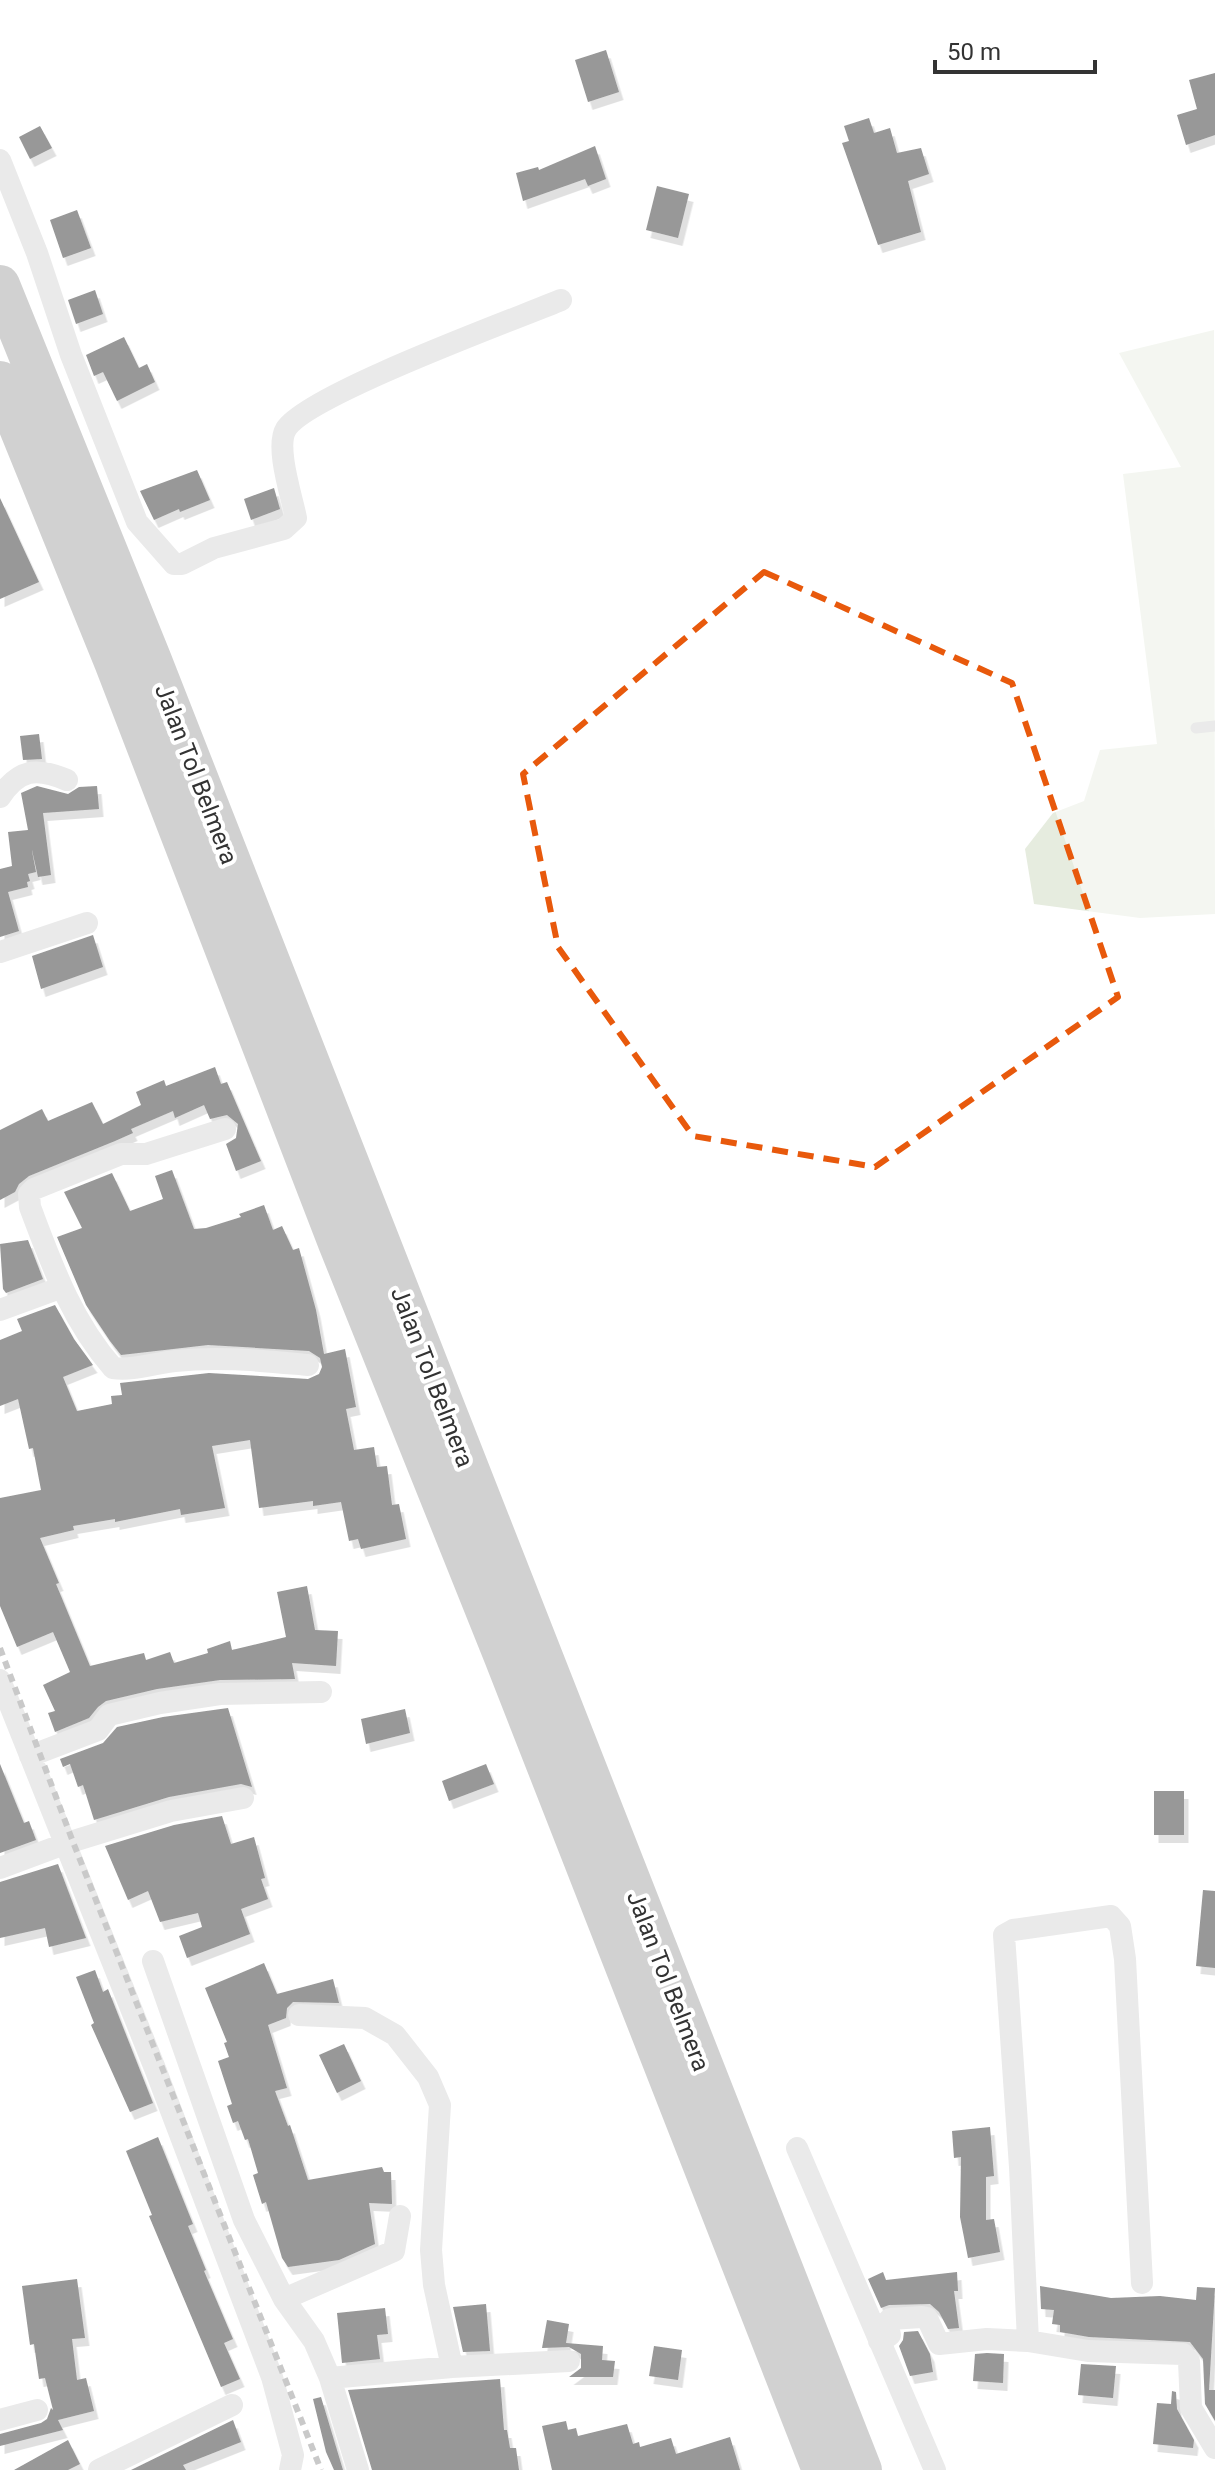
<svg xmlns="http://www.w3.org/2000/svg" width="1215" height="2470" viewBox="0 0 1215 2470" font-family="Roboto,sans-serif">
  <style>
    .green { fill: #e6ecdf }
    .building { fill: #1a1a1a; filter: url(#shadow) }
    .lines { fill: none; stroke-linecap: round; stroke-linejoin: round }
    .service { stroke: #d0d0d0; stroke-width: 11 }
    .minor { stroke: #d0d0d0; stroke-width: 22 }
    .motorway { stroke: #9a9a9a; stroke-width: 40 }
    .rail { stroke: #888; stroke-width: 6; stroke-dasharray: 8 6; stroke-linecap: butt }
    .marked { fill: none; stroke: #e8590c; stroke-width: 6; stroke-dasharray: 16 10; stroke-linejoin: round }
    .labels { text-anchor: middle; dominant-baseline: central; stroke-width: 8; stroke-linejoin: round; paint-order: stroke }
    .street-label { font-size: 24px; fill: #333; stroke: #fff }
  </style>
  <defs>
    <filter id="shadow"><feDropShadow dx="4.5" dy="8" stdDeviation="0" flood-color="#0004"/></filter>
  </defs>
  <rect width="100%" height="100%" fill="#fff"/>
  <!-- green -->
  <path class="green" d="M1214 330 1215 914 1140 918 1034 904 1025 849 1053 813 1084 801 1100 750 1157 744 1123 474 1181 467 1119 353Z"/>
  <!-- building -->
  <path class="building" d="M606 50 619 92 588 102 575 60Z
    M1215 73V135L1186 145 1177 115 1197 109 1189 80Z
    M869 118 874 133 890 128 897 153 921 148 929 174 908 181 921 232 878 245 842 143 849 141 844 126Z
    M40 126 52 148 30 159 19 137Z
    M595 146 606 179 588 186 585 179 523 201 516 173 538 167 539 170Z
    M657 186 689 194 678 238 646 230Z
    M77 210 91 248 63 258 50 220Z
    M95 290 103 314 76 324 68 300Z
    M124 337 139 368 147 364 155 382 117 401 103 372 94 376 86 355Z
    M197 470 210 500 180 512 179 509 154 520 140 491Z
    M274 488 280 509 251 520 244 499Z
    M0 498 39 582 0 599Z
    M39 734 42 759 23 760 20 736Z
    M37 786 68 794 79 787 97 786 99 809 43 813 51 875 38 877 32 850V851L36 872 28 874 30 881 27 882 28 887 8 892 19 931 0 937V869L12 866 8 832 28 830 21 793Z
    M93 935 103 967 41 989 32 956Z
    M215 1067 221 1084 227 1082 261 1161 236 1171 226 1144 236 1138 238 1124 227 1115 210 1119 204 1105 175 1118 173 1111 131 1129 133 1133 115 1141 29 1176 19 1184 15 1192 0 1200V1130L42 1109 48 1121 92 1102 103 1124 141 1105 136 1092 164 1080 166 1086Z
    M172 1170 194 1229 206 1228 241 1217 239 1214 264 1205 273 1230 282 1226 293 1250 299 1248 316 1310 324 1354 345 1349 356 1407 346 1409 354 1450 374 1447 377 1467 387 1466 392 1505 399 1504 406 1539 361 1549 358 1539 349 1541 341 1502 313 1506V1501L259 1508 250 1440 212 1446 225 1508 181 1515 180 1509 115 1522V1519L73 1526 74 1530 40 1538 59 1583 56 1584 90 1666 144 1653 146 1660 170 1652 174 1663 208 1653 207 1649 230 1641 232 1650 286 1637 277 1592 307 1586 315 1630 338 1631 336 1666 292 1663 295 1679 220 1680 157 1689 106 1701 98 1707 89 1718 55 1732 48 1713 55 1711 43 1685 70 1672 53 1632 17 1647 0 1606V1498L41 1490 33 1448 29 1449 18 1399 0 1406V1340L22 1331 17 1319 55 1305 74 1339 93 1365 63 1377 77 1411 112 1404 111 1396 122 1395 120 1383 209 1373 308 1379 319 1374 322 1367 320 1358 309 1351 208 1345 121 1355 110 1341 86 1305 57 1237 82 1228 64 1192 112 1173 130 1211 163 1199 155 1176Z
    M28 1240 43 1279 6 1293 3 1289 0 1244Z
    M228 1708 252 1787 241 1784 169 1797 94 1820 83 1785 78 1787 70 1764 63 1767 60 1759 103 1743 117 1727 163 1717Z
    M405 1709 410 1733 366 1744 361 1719Z
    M0 1764 24 1823 29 1821 36 1840 0 1853Z
    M486 1764 494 1784 449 1801 442 1781Z
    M1154 1791H1184V1835H1154Z
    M222 1816 231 1844 254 1837 265 1878 261 1879 268 1899 241 1909 250 1934 187 1958 179 1936 202 1927 198 1913 160 1922 148 1891 128 1900 105 1846 174 1825Z
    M58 1864 86 1938 49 1947 45 1928 0 1938V1882Z
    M1203 1890 1215 1891V1968L1196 1966Z
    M264 1963 277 1994 333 1979 339 2003 293 2002 287 2008 286 2018 268 2025 287 2088 275 2091 288 2126 290 2125 308 2180 382 2167 384 2172H391L392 2204 369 2203 375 2244 339 2260 288 2267 282 2258 266 2202 262 2204 253 2175 258 2173 248 2139 245 2140 238 2121 233 2123 227 2106 232 2104 218 2061 229 2057 224 2043 227 2042 205 1988Z
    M95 1970 103 1992 108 1989 153 2103 130 2112 91 2025 94 2023 76 1977Z
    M344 2044 361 2081 337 2093 319 2055Z
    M990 2127 994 2176 986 2177V2220L994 2219 1000 2252 968 2258 960 2217 961 2157 954 2158 952 2131Z
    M158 2137 193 2224 188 2226 206 2270 204 2271 233 2339 224 2343 240 2379 221 2387 149 2216 152 2215 126 2151Z
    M883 2272 886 2280 957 2272 958 2291H954L959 2328 948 2329 939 2312 930 2304 889 2305 881 2308 868 2279Z
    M77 2279 85 2338 72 2339 77 2380 86 2378 94 2411 58 2420 63 2430 0 2446V2434L41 2423 47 2419 51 2408 53 2410 45 2378 39 2379 34 2344 30 2345 22 2286Z
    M1040 2286 1111 2298 1160 2296 1196 2300 1197 2287 1215 2288 1209 2390H1215V2421L1205 2404 1203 2359 1190 2342 1089 2337 1060 2332V2325L1052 2324 1054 2310 1041 2309Z
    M486 2304 490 2351 463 2352 453 2307Z
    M385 2308 388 2334 377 2335 380 2359 342 2363 337 2313Z
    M547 2320 569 2324 566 2343 603 2346 602 2360 615 2361 613 2377H569L581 2368V2354L569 2347 542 2348Z
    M918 2331 930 2354 933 2372 910 2376 899 2346 903 2340 904 2332Z
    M654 2346 682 2350 678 2380 649 2376Z
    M987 2353 1004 2354 1003 2383 973 2381 975 2354Z
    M1081 2364 1116 2366 1113 2398 1078 2395Z
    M500 2379 504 2430H507L510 2448H516L519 2470H372L348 2390Z
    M1172 2391 1176 2392 1177 2409 1194 2440 1193 2448 1153 2444 1157 2403 1171 2404Z
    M321 2397 343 2470H334L326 2452 313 2399Z
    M233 2420 241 2442 183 2465 186 2470H131Z
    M566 2421 568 2430 576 2428 578 2436 627 2424 633 2444 639 2442 640 2447 671 2438 676 2454 730 2437 740 2470H552L542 2426Z
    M68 2440 80 2464 68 2470H14Z"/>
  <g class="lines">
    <!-- service -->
    <path class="service" d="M1196 728 1215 726"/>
    <!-- minor -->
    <path class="minor" d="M0 160 37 253 71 355 137 522 174 564H182L214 548 284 529 296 518C292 497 275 447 286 429 307 395 513 320 561 300
      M0 797C19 769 36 767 67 780
      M0 952 87 923
      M225 1129 146 1154H121L34 1189 29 1194 30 1207C52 1265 71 1320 113 1368 134 1371 154 1363 175 1361 220 1356 264 1361 308 1365
      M0 1310 60 1288
      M0 1680 156 2071 272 2377 293 2455 290 2470
      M30 1756 98 1730 109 1715 160 1703 220 1694 321 1692
      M0 1868 67 1843 171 1811 243 1798
      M153 1961 244 2220 284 2299 314 2341 330 2378 358 2470
      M299 2015 365 2018 395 2035 428 2077 440 2105 431 2250 434 2285 452 2367
      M797 2148 935 2470
      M284 2299 394 2251 400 2216
      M879 2341 890 2335 887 2322 890 2319 922 2317 927 2318 939 2344 987 2339 1028 2341 1088 2351 1183 2354 1189 2361 1191 2408 1215 2448
      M1028 2341 1020 2167 1004 1935 1013 1930 1111 1916 1120 1926 1125 1959 1142 2283
      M330 2378 452 2367 569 2361
      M0 2420 37 2410
      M99 2470 232 2405"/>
    <!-- motorway -->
    <path class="motorway" d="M0 285 151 658 862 2470
      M0 381 114 662 338 1243 504 1657 822 2470"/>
    <!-- rail -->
    <path class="rail" d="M0 1648 73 1842 321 2470"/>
  </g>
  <!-- marked area -->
  <path d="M0 0H1215V2470H0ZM764 572 1012 683 1118 997 875 1167 693 1136 558 947 523 774Z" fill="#fff" fill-opacity=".55" fill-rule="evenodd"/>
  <path class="marked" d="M764 572 1012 683 1118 997 875 1167 693 1136 558 947 523 774Z"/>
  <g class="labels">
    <!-- street labels -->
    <g class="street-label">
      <text transform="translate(196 774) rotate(69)">Jalan Tol Belmera</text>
      <text transform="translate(432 1377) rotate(69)">Jalan Tol Belmera</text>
      <text transform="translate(668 1981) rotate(69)">Jalan Tol Belmera</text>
    </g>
  </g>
  <!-- scale -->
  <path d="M935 60v12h160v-12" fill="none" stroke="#333333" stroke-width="4"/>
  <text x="947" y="60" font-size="24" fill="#333333" stroke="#ffffff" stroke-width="6" paint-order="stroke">50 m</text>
</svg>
